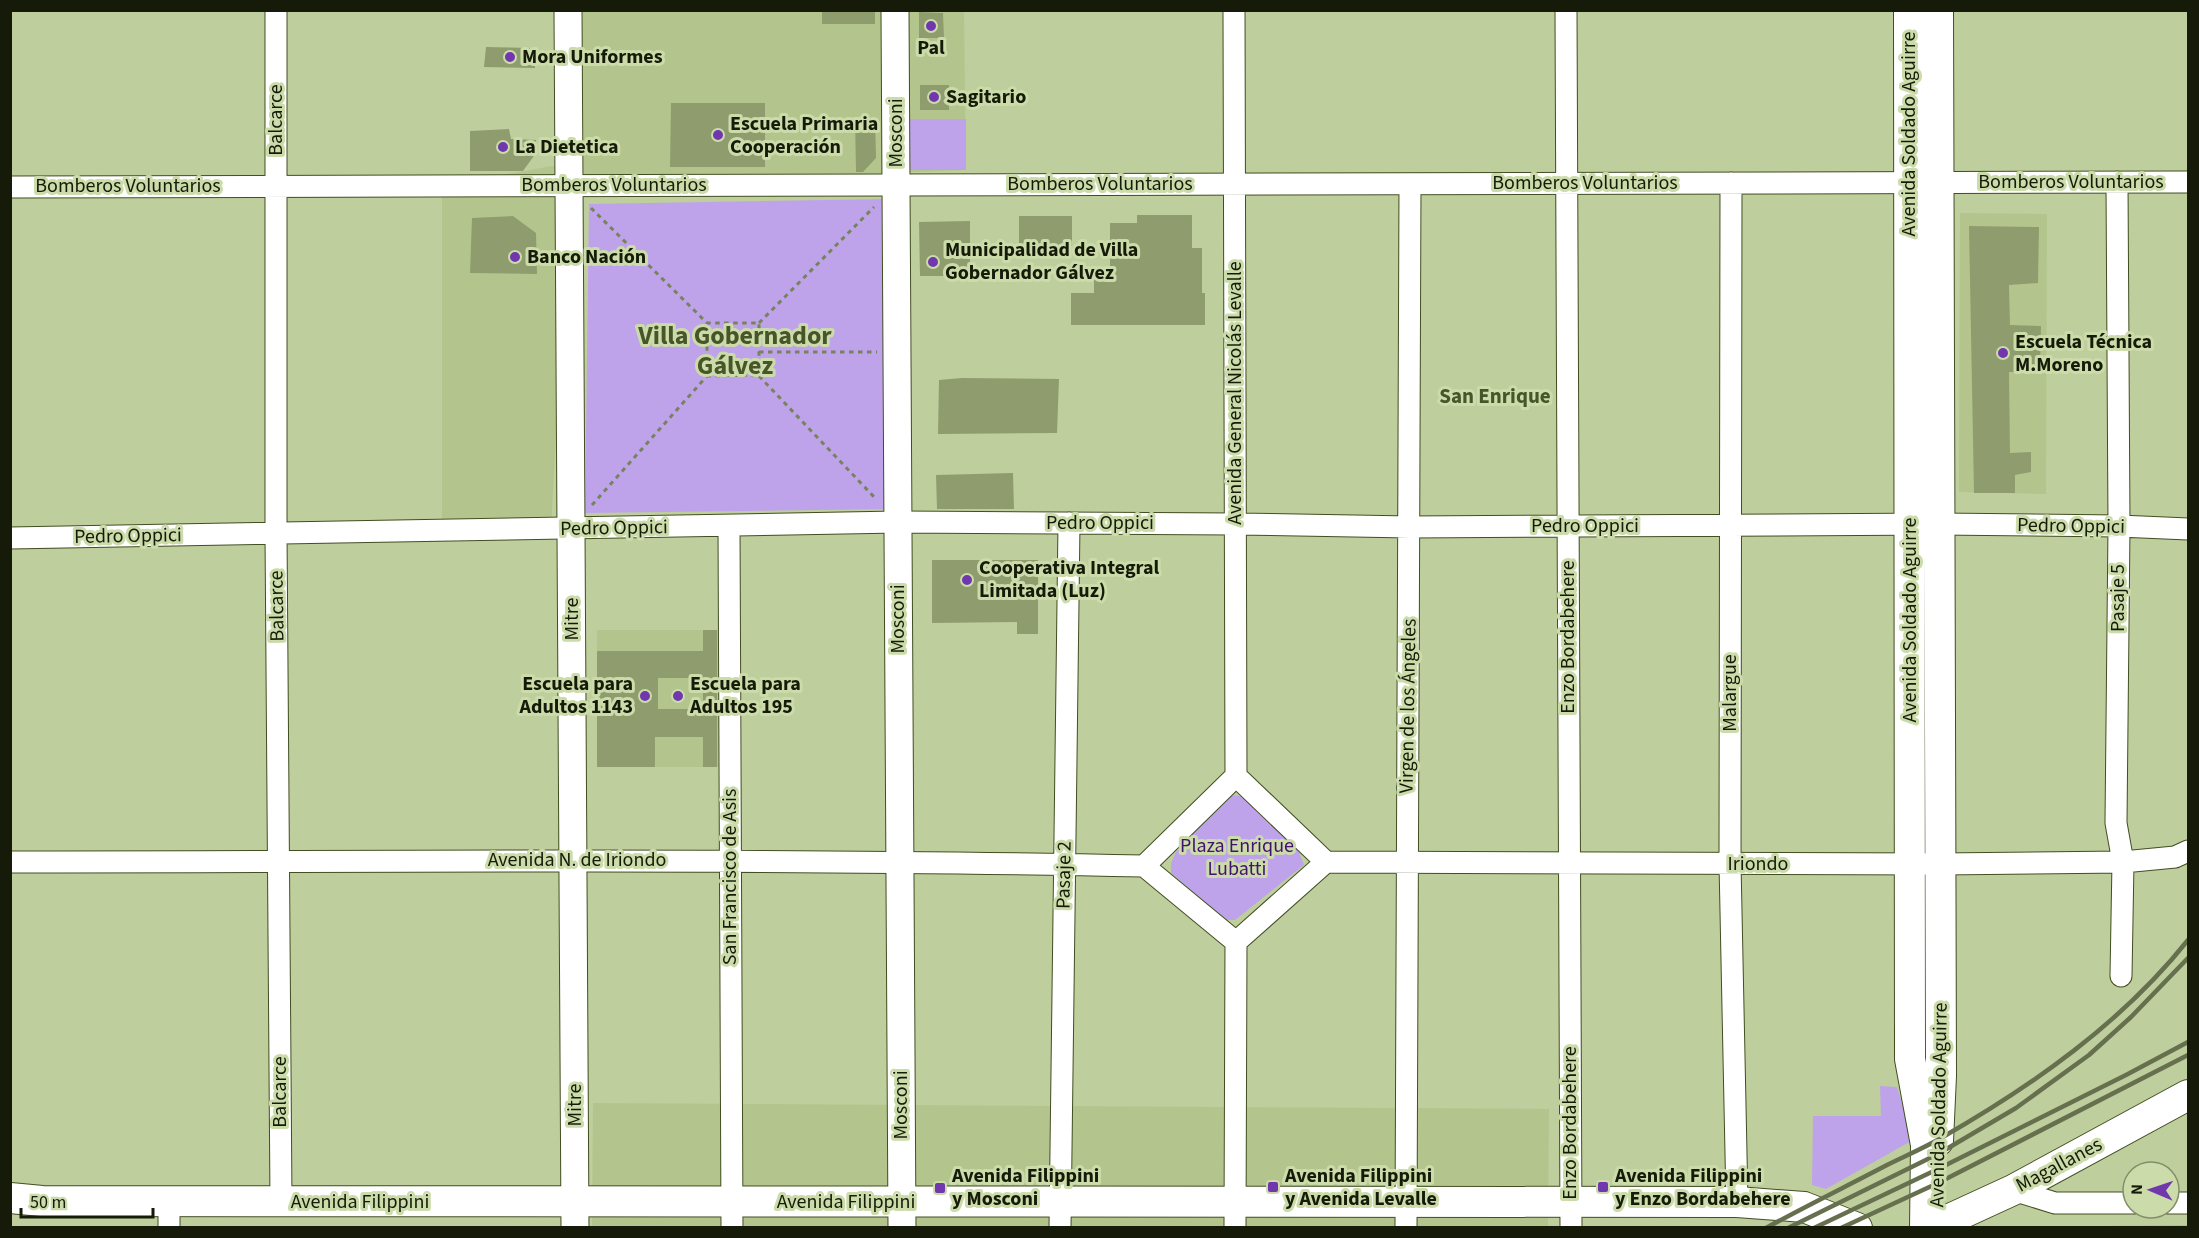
<svg xmlns="http://www.w3.org/2000/svg" width="2199" height="1238" viewBox="0 0 2199 1238" font-family="'Source Sans 3',sans-serif">
  <style>
    .built { fill: #b3c58d }
    .green { fill: #bfa3ea }
    .building { fill: #8f9d6e; fill-rule: evenodd }
    .lines { fill: none; stroke-linecap: round; stroke-linejoin: round }
    .minor-casing { stroke: #424e22; stroke-width: 23 }
    .tertiary-casing { stroke: #424e22; stroke-width: 29 }
    .secondary-casing { stroke: #424e22; stroke-width: 32 }
    .path { stroke: #78835e; stroke-width: 3; stroke-dasharray: 4.5 4.5; stroke-linecap: butt }
    .minor { stroke: #fff; stroke-width: 21 }
    .tertiary { stroke: #fff; stroke-width: 27 }
    .secondary { stroke: #fff; stroke-width: 30 }
    .rail { stroke: #66704f; stroke-width: 4.5 }
    .poi-dot { fill: #7138ae; stroke: #cbdbaa; stroke-width: 2 }
    .labels { text-anchor: middle; dominant-baseline: central; stroke-width: 6; stroke-linejoin: round; paint-order: stroke }
    .poi-label { font-size: 20px; font-weight: bold; fill: #151b08; stroke: #cbdbaa; text-anchor: start }
    .street-label { font-size: 20px; fill: #151b08; stroke: #cbdbaa }
    .park-label { font-size: 20px; fill: #42116e; stroke: #cbdbaa }
    .neighbourhood-label { font-size: 21px; font-weight: bold; fill: #485529; stroke: #cbdbaa }
    .district-label { font-size: 26px; font-weight: bold; fill: #485529; stroke: #cbdbaa }
  </style>
  <rect width="100%" height="100%" fill="#bfce9d"/>
  <!-- built -->
  <path class="built" d="M564 11H964L966 170 569 186 551 529 442 531V186L569 163Z
    M1960 213 2047 214 2046 494 1959 492Z
    M597 630H726V767H597Z
    M593 1103 1549 1109 1548 1227 592 1228Z"/>
  <!-- green -->
  <path class="green" d="M910 119H966V170H910Z
    M889 199 894 509 585 513 589 204Z
    M1227 795 1240 796 1252 802 1299 852 1304 865 1235 920H1226L1171 873V863L1176 852Z
    M1880 1086 1897 1087 1913 1140 1826 1189 1812 1185 1813 1116H1881Z
    M2188 1225V1228L2012 1227H2013Z"/>
  <!-- building -->
  <path class="building" d="M822 10H875V24H822Z
    M919 12 943 13 944 38H919Z
    M486 47 535 48V68L484 67Z
    M920 85H949V110H920Z
    M671 103H765V167H670Z
    M875 117 876 158 863 172H856L855 118Z
    M509 129 511 139 536 140V153L523 171H470V131Z
    M1137 215H1192V248H1202V293H1205V325H1071V293H1094V267H1110V223H1137Z
    M513 216 536 233 537 274 470 273 472 218Z
    M1019 216H1072V246H1019Z
    M970 221V276H920L919 222Z
    M1969 226 2039 227 2038 283 2009 285 2010 325 2041 326 2040 372H2009L2010 453 2031 452V472L2015 475V493H1974Z
    M962 378 1059 379 1057 433 938 434 939 380Z
    M1013 473 1014 509H937L936 475Z
    M932 560H1038V634H1017V622L932 623Z
    M703 630H717V767H703V737H655V767H597V651H703ZM658 678H703V709H658Z"/>
  <g class="lines">
    <!-- minor casing -->
    <g class="minor-casing">
      <path id="minor" d="M276 10V533L281 1201
        M1234 10 1236 776
        M1566 10 1571 1228
        M2117 182 2119 526 2116 823 2123 862 2121 976
        M1731 183 1730 863 1737 1202
        M10 187 2188 182
        M729 526 732 1228
        M10 538 898 522 1236 524 1410 527 1939 524 2119 526 2188 529
        M1236 776 1326 862 1236 942 1144 866Z
        M10 862C389 862 766 858 1144 866
        M1326 862 1940 864 2123 862 2175 857 2188 851
        M2013 1190 2055 1203H2133
        M2169 1203H2188
        M169 1228V1202
        M1060 1228 1069 523
        M1235 1228 1236 942
        M1406 1228 1410 184"/>
    </g>
    <!-- tertiary casing -->
    <g class="tertiary-casing">
      <path id="tertiary" d="M568 10 575 1228
        M895 10 902 1228"/>
    </g>
    <!-- secondary casing -->
    <g class="secondary-casing">
      <path id="secondary" d="M1909 10 1910 1059 1926 1145 1925 1228
        M1938 10 1941 1076 1938 1141
        M10 1198 42 1201 1737 1202 1804 1207 1857 1228
        M1939 1224 2013 1190 2188 1095"/>
    </g>
    <!-- path -->
    <path class="path" d="M591 208 707 323
      M759 323 874 207
      M759 352H877
      M759 376 876 499
      M592 505 707 376V323H759V375L707 376"/>
    <!-- minor -->
    <use href="#minor" class="minor"/>
    <!-- tertiary -->
    <use href="#tertiary" class="tertiary"/>
    <!-- secondary -->
    <use href="#secondary" class="secondary"/>
    <!-- rail -->
    <path class="rail" d="M1766 1228C1806 1206 1847 1186 1887 1165 1905 1156 1924 1148 1941 1138 2032 1086 2122 1023 2188 940
      M1788 1228 1938 1154 2016 1108 2089 1055 2131 1017 2188 958
      M1814 1228 1938 1169 2126 1075 2188 1042
      M1841 1228 1938 1183 2188 1055"/>
  </g>
  <!-- markers -->
  <g class="poi-dot">
    <circle cx="931" cy="26" r="6"/>
    <circle cx="510" cy="57" r="6"/>
    <circle cx="934" cy="97" r="6"/>
    <circle cx="718" cy="135" r="6"/>
    <circle cx="503" cy="147" r="6"/>
    <circle cx="515" cy="257" r="6"/>
    <circle cx="933" cy="262" r="6"/>
    <circle cx="2003" cy="353" r="6"/>
    <circle cx="967" cy="580" r="6"/>
    <circle cx="645" cy="696" r="6"/>
    <circle cx="678" cy="696" r="6"/>
    <rect x="1267" y="1181" width="12" height="12" rx="3"/>
    <rect x="1597" y="1181" width="12" height="12" rx="3"/>
    <rect x="934" y="1182" width="12" height="12" rx="3"/>
  </g>
  <g class="labels">
    <!-- poi labels -->
    <g class="poi-label">
      <text x="931" y="48" text-anchor="middle">Pal</text>
      <text x="522" y="57">Mora Uniformes</text>
      <text x="946" y="97">Sagitario</text>
      <text x="730" y="124">Escuela Primaria<tspan x="730" dy="23">Cooperación</tspan></text>
      <text x="515" y="147">La Dietetica</text>
      <text x="945" y="250">Municipalidad de Villa<tspan x="945" dy="23">Gobernador Gálvez</tspan></text>
      <text x="527" y="257">Banco Nación</text>
      <text x="2015" y="342">Escuela Técnica<tspan x="2015" dy="23">M.Moreno</tspan></text>
      <text x="979" y="568">Cooperativa Integral<tspan x="979" dy="23">Limitada (Luz)</tspan></text>
      <text x="633" y="684" text-anchor="end">Escuela para<tspan x="633" dy="23">Adultos 1143</tspan></text>
      <text x="690" y="684">Escuela para<tspan x="690" dy="23">Adultos 195</tspan></text>
      <text x="952" y="1176">Avenida Filippini<tspan x="952" dy="23">y Mosconi</tspan></text>
      <text x="1285" y="1176">Avenida Filippini<tspan x="1285" dy="23">y Avenida Levalle</tspan></text>
      <text x="1615" y="1176">Avenida Filippini<tspan x="1615" dy="23">y Enzo Bordabehere</tspan></text>
    </g>
    <!-- street labels -->
    <g class="street-label">
      <text transform="translate(276 120) rotate(-90)">Balcarce</text>
      <text transform="translate(896 133) rotate(-90)">Mosconi</text>
      <text transform="translate(1909 134) rotate(-90)">Avenida Soldado Aguirre</text>
      <text x="2071" y="182">Bomberos Voluntarios</text>
      <text x="1585" y="183">Bomberos Voluntarios</text>
      <text x="1100" y="184">Bomberos Voluntarios</text>
      <text x="614" y="185">Bomberos Voluntarios</text>
      <text x="128" y="186">Bomberos Voluntarios</text>
      <text transform="translate(1235 393) rotate(-90)">Avenida General Nicolás Levalle</text>
      <text x="1100" y="523">Pedro Oppici</text>
      <text x="1585" y="526">Pedro Oppici</text>
      <text transform="translate(2071 526) rotate(1)">Pedro Oppici</text>
      <text transform="translate(614 528) rotate(-1)">Pedro Oppici</text>
      <text transform="translate(128 536) rotate(-1)">Pedro Oppici</text>
      <text transform="translate(2118 598) rotate(-90)">Pasaje 5</text>
      <text transform="translate(277 606) rotate(-91)">Balcarce</text>
      <text transform="translate(572 619) rotate(-90)">Mitre</text>
      <text transform="translate(898 619) rotate(-90)">Mosconi</text>
      <text transform="translate(1910 620) rotate(-90)">Avenida Soldado Aguirre</text>
      <text transform="translate(1568 637) rotate(-90)">Enzo Bordabehere</text>
      <text transform="translate(1730 693) rotate(-90)">Malargue</text>
      <text transform="translate(1408 706) rotate(-89)">Virgen de los Ángeles</text>
      <text x="577" y="860">Avenida N. de Iriondo</text>
      <text x="1758" y="864">Iriondo</text>
      <text transform="translate(1064 875) rotate(-89)">Pasaje 2</text>
      <text transform="translate(730 877) rotate(-90)">San Francisco de Asis</text>
      <text transform="translate(280 1092) rotate(-90)">Balcarce</text>
      <text transform="translate(575 1105) rotate(-90)">Mitre</text>
      <text transform="translate(901 1105) rotate(-90)">Mosconi</text>
      <text transform="translate(1939 1105) rotate(-89)">Avenida Soldado Aguirre</text>
      <text transform="translate(1570 1123) rotate(-90)">Enzo Bordabehere</text>
      <text transform="translate(2059 1165) rotate(-28)">Magallanes</text>
      <text x="360" y="1202">Avenida Filippini</text>
      <text x="846" y="1202">Avenida Filippini</text>
    </g>
    <!-- park labels -->
    <g class="park-label">
      <text x="1237" y="846">Plaza Enrique<tspan x="1237" dy="23">Lubatti</tspan></text>
    </g>
    <!-- neighbourhood labels -->
    <g class="neighbourhood-label">
      <text x="1495" y="396">San Enrique</text>
    </g>
    <!-- district labels -->
    <g class="district-label">
      <text x="735" y="335">Villa Gobernador<tspan x="735" dy="30">Gálvez</tspan></text>
    </g>
  </g>
  <!-- border -->
  <rect width="2199" height="1238" fill="none" stroke="#151b08" stroke-width="24"/>
  <!-- north arrow -->
  <g transform="translate(2151 1190) rotate(272)"><circle r="28" fill="#cbdbaa" stroke="#828e69" stroke-width="1.5"/>
  <path d="M0-4.5L10 22L0 15L-10 22Z" fill="#7138ae"/>
  <text y="-9" font-size="16" font-weight="bold" text-anchor="middle" fill="#151b08">N</text>
  </g>
  <!-- scale -->
  <path d="M21 1208v9h132v-9" fill="none" stroke="#151b08" stroke-width="3"/>
  <text x="30" y="1208" font-size="18" fill="#151b08" stroke="#cbdbaa" stroke-width="4.5" paint-order="stroke">50 m</text>
</svg>
